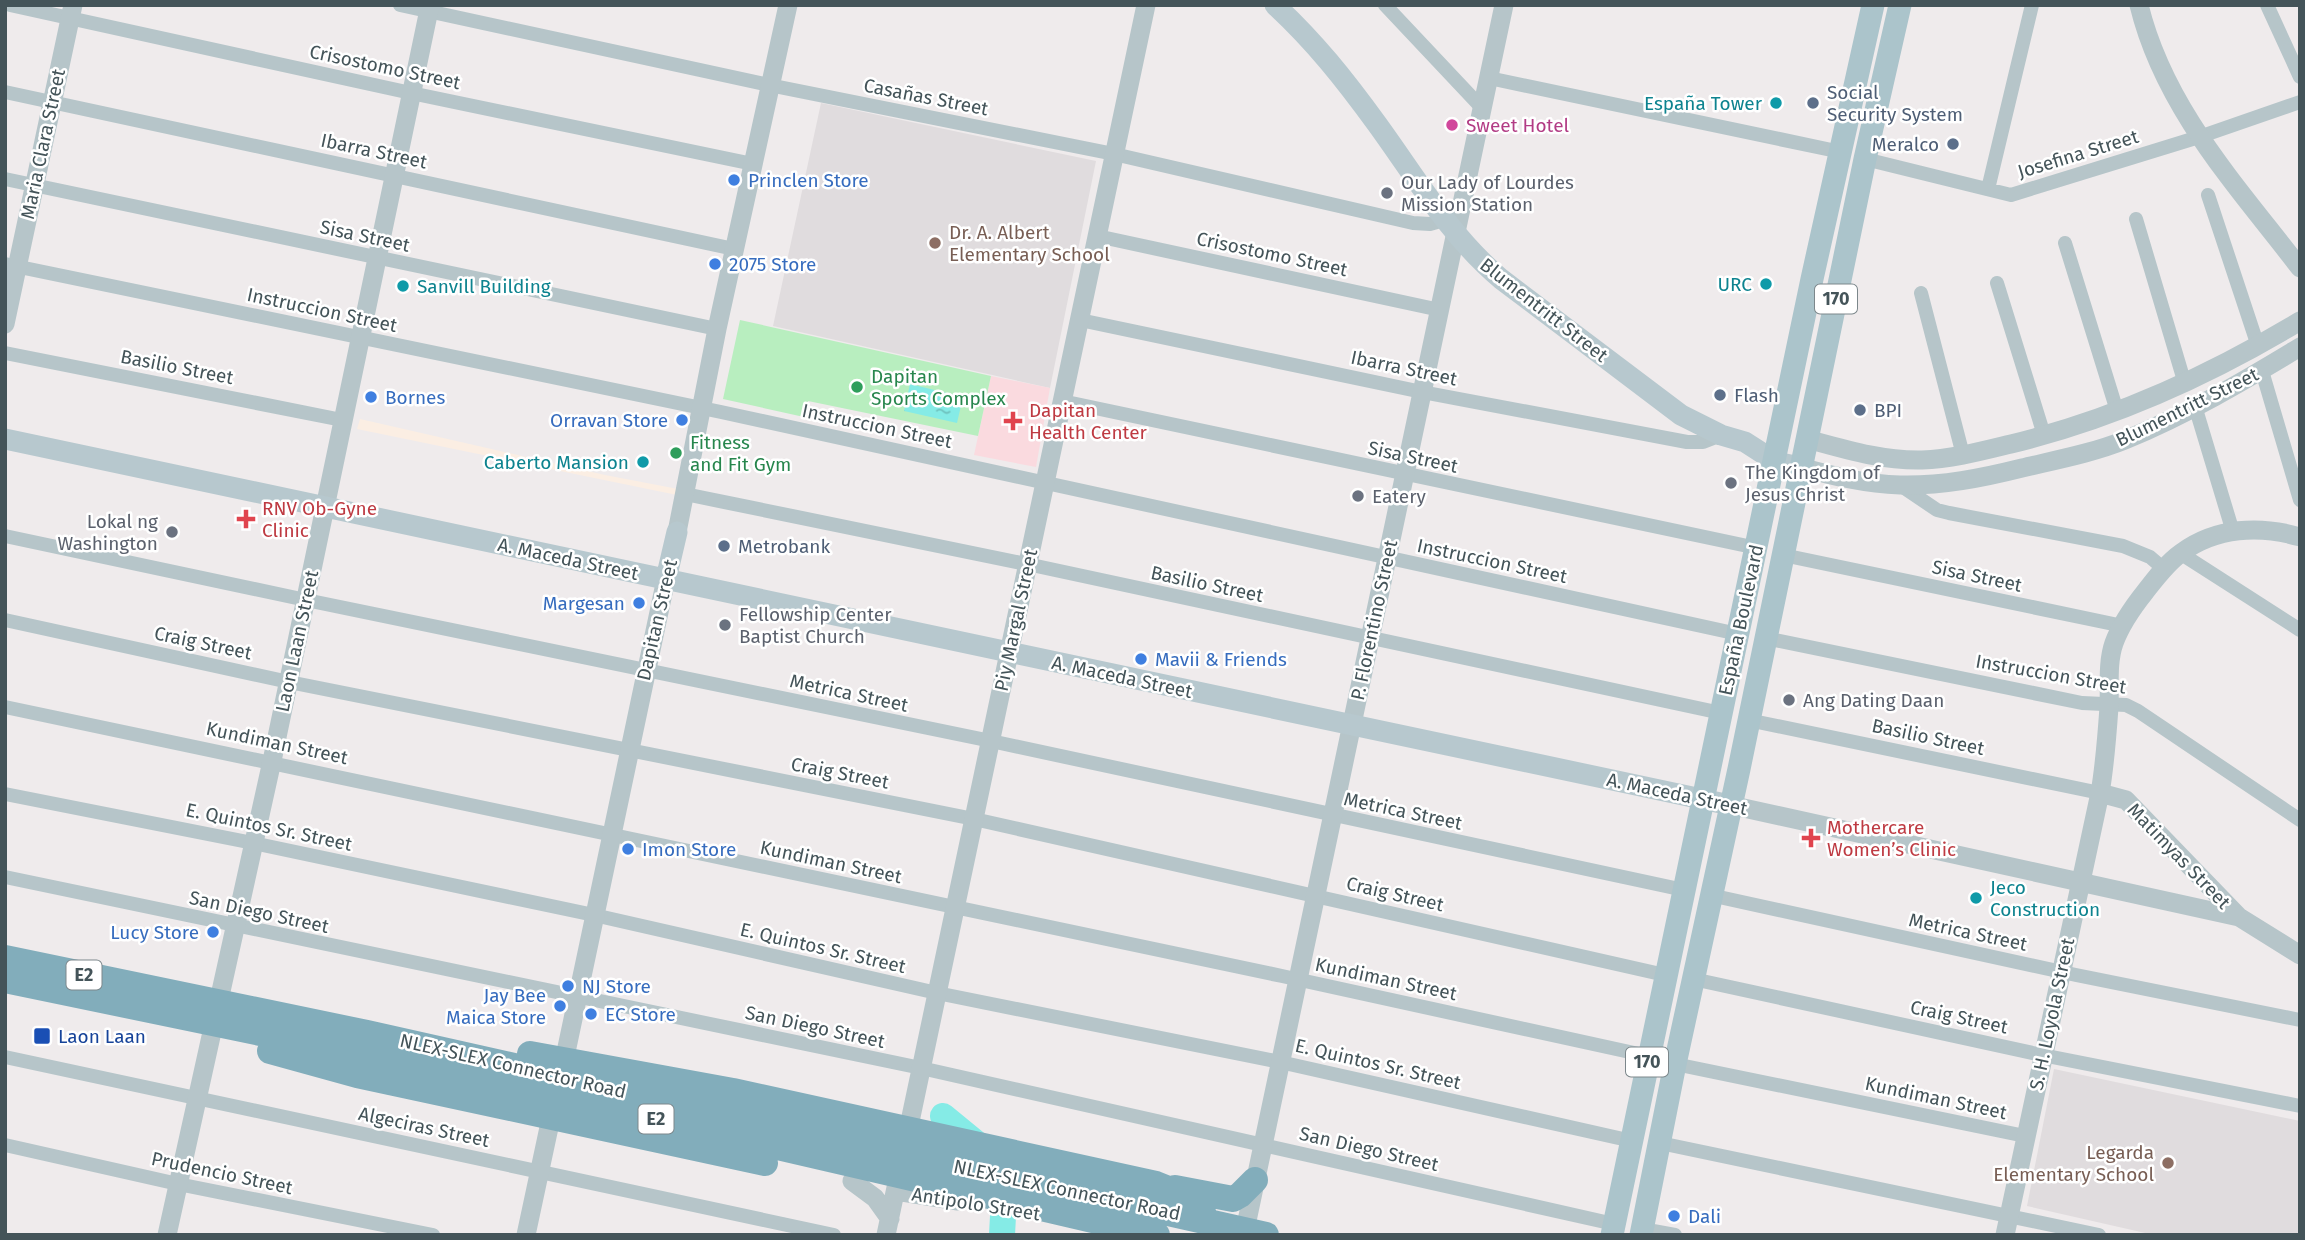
<svg xmlns="http://www.w3.org/2000/svg" width="2305" height="1240" viewBox="0 0 2305 1240" font-family="'Fira Sans',sans-serif">
  <style>
    .commercial { fill: #fbeee3 }
    .education { fill: #e0dcde }
    .medical { fill: #fadadf }
    .garden { fill: #b8eebf }
    .water { fill: url(#water-ripples) }
    .lines { fill: none; stroke-linecap: round; stroke-linejoin: round }
    .river { stroke: #85ebe6; stroke-width: 26 }
    .minor { stroke: #b6c5c9; stroke-width: 14 }
    .tertiary { stroke: #b6c5c9; stroke-width: 19 }
    .secondary { stroke: #b7c8ce; stroke-width: 21 }
    .primary { stroke: #abc4cb; stroke-width: 23 }
    .motorway { stroke: #82adbb; stroke-width: 26 }
    .culture-dot { fill: #0f9aa8; stroke: #fff; stroke-width: 2.5 }
    .service-dot { fill: #5c6f8a; stroke: #fff; stroke-width: 2.5 }
    .hotel-dot { fill: #d1479c; stroke: #fff; stroke-width: 2.5 }
    .shop-dot { fill: #3f7fe0; stroke: #fff; stroke-width: 2.5 }
    .worship-dot { fill: #6b7280; stroke: #fff; stroke-width: 2.5 }
    .education-dot { fill: #8d6e63; stroke: #fff; stroke-width: 2.5 }
    .leisure-dot { fill: #2e9e5b; stroke: #fff; stroke-width: 2.5 }
    .health-dot { fill: #e0444e; stroke: #fff; stroke-width: 2.5 }
    .transit-dot { fill: #1a4fb4; stroke: #fff; stroke-width: 2.5 }
    .labels { text-anchor: middle; dominant-baseline: central; stroke-width: 5; stroke-linejoin: round; paint-order: stroke }
    .shield { fill: #fff; stroke: #7c878b; stroke-width: 2 }
    .shield-label { font-size: 18px; font-weight: bold; fill: #445459 }
    .street-label { font-size: 19px; fill: #445459; stroke: #fff }
    .service-label { font-size: 19px; fill: #4e5e75; stroke: #fff; text-anchor: start }
    .culture-label { font-size: 19px; fill: #0d838f; stroke: #fff; text-anchor: end }
    .hotel-label { font-size: 19px; fill: #b23c85; stroke: #fff; text-anchor: start }
    .shop-label { font-size: 19px; fill: #366cbe; stroke: #fff; text-anchor: start }
    .worship-label { font-size: 19px; fill: #5b616d; stroke: #fff; text-anchor: start }
    .education-label { font-size: 19px; fill: #785e54; stroke: #fff; text-anchor: start }
    .leisure-label { font-size: 19px; fill: #27864d; stroke: #fff; text-anchor: start }
    .health-label { font-size: 19px; fill: #be3a42; stroke: #fff; text-anchor: start }
    .transit-label { font-size: 19px; fill: #164399; stroke: #fff; text-anchor: start }
  </style>
  <defs>
    <pattern id="water-ripples" width="26" height="14" patternUnits="userSpaceOnUse" patternTransform="scale(1.75)"><rect width="26" height="14" fill="#85ebe6"/><path d="M2 4q2-2 4 0t4 0M15 11q2-2 4 0t4 0" fill="none" stroke="#6ec1bd"/></pattern>
  </defs>
  <rect width="100%" height="100%" fill="#efebec"/>
  <!-- commercial -->
  <path class="commercial" d="M360 419 605 475 678 489 677 495 357 429Z"/>
  <!-- education -->
  <path class="education" d="M821 103 1096 161 1050 388 773 326Z
    M2054 1069 2300 1121V1235H2154L2027 1206Z"/>
  <!-- medical -->
  <path class="medical" d="M991 376 1050 388 1036 467 974 455Z"/>
  <!-- garden -->
  <path class="garden" d="M740 320 991 376 978 436 808 401 804 417 723 399Z"/>
  <!-- water -->
  <path class="water" d="M910 384 963 397 957 423 904 411Z"/>
  <g class="lines">
    <!-- river -->
    <path class="river" d="M943 1116 982 1148
      M1002 1235 1005 1178"/>
    <!-- minor -->
    <path class="minor" d="M10 5 411 93 753 164
      M400 5 769 85 1114 154 1413 223 1430 224 1444 220
      M1385 5 1482 108
      M2267 5 2300 77
      M1489 78 1841 152
      M5 92 734 249
      M1865 159 2011 195 2199 137 2300 102
      M5 179 717 329
      M1988 189 2032 5
      M2208 195 2258 346
      M2136 219 2185 384
      M1097 236 1440 310
      M2065 243 2117 411
      M5 264 721 412 1738 634
      M1997 283 2044 435
      M1921 293 1963 455
      M1080 320 1422 392 1687 442H1703L1721 435
      M5 353 342 420
      M2262 371 2300 500
      M1062 401 1757 548
      M2195 406 2233 532
      M1900 485 1937 510 1949 513 2123 546 2150 557 2164 569
      M685 494 1041 567 1721 713
      M5 536 306 600 991 741 1684 890
      M2180 553 2300 630
      M1783 555 2123 626
      M5 620 289 682 974 819 1665 975
      M1765 638 2082 703 2126 705 2138 711 2300 820
      M5 707 1282 976 1648 1056
      M1748 720 2100 793
      M5 794 253 843 594 915 937 993 1280 1062 1632 1141
      M5 877 921 1068 1614 1224
      M1710 895 2076 975 2300 1020
      M1693 979 2042 1055 2300 1106
      M5 1057 834 1235
      M1675 1064 2025 1136
      M1660 1143 2099 1235
      M5 1145 178 1184 433 1235
      M1642 1229 1675 1235"/>
    <!-- tertiary -->
    <path class="tertiary" d="M2139 5C2164 108 2237 186 2300 268
      M5 324 73 5
      M1807 439C1844 449 1883 461 1922 460 1952 459 1982 451 2011 444 2114 419 2209 376 2300 321
      M1800 467C1833 476 1866 484 1900 485 1942 486 1982 478 2022 468 2056 460 2093 453 2125 440 2186 415 2244 381 2300 347
      M677 532 717 329 788 5
      M2100 793 2126 800 2239 917 2300 955
      M1730 805 2239 917
      M562 1071 666 579
      M852 1181 875 1198 890 1219
      M896 1191 958 1201
      M167 1235 272 761 430 5
      M526 1235 554 1104
      M886 1235 1146 5
      M1244 1235 1504 5
      M2005 1235 2100 793C2105 764 2107 736 2109 707 2110 686 2107 663 2114 643 2121 624 2133 607 2145 592 2156 578 2167 563 2181 553 2216 527 2260 525 2300 537"/>
    <!-- secondary -->
    <path class="secondary" d="M1275 5C1315 42 1345 80 1377 124 1417 179 1449 235 1501 279L1681 415 1721 435 1745 442 1776 462 1800 467
      M5 439 1730 805
      M666 579 677 532"/>
    <!-- primary -->
    <path class="primary" d="M1612 1235 1812 279 1873 5
      M1641 1235 1675 1064 1739 769 1865 159 1900 5"/>
    <!-- motorway -->
    <path class="motorway" d="M5 958 367 1033 1266 1235
      M5 980 502 1083 1157 1235
      M270 1051 357 1075 765 1163
      M530 1054 733 1091 1156 1184 1166 1188 1204 1215
      M1175 1188 1233 1199 1240 1195 1255 1180"/>
  </g>
  <!-- markers -->
  <g class="culture-dot">
    <circle cx="1776" cy="103" r="7"/>
    <circle cx="1766" cy="284" r="7"/>
    <circle cx="403" cy="286" r="7"/>
    <circle cx="643" cy="462" r="7"/>
    <circle cx="1976" cy="898" r="7"/>
  </g>
  <g class="service-dot">
    <circle cx="1813" cy="103" r="7"/>
    <circle cx="1953" cy="144" r="7"/>
    <circle cx="1720" cy="395" r="7"/>
    <circle cx="1860" cy="410" r="7"/>
    <circle cx="724" cy="546" r="7"/>
  </g>
  <circle class="hotel-dot" cx="1452" cy="125" r="7"/>
  <g class="shop-dot">
    <circle cx="734" cy="180" r="7"/>
    <circle cx="715" cy="264" r="7"/>
    <circle cx="371" cy="397" r="7"/>
    <circle cx="682" cy="420" r="7"/>
    <circle cx="639" cy="603" r="7"/>
    <circle cx="1141" cy="659" r="7"/>
    <circle cx="628" cy="849" r="7"/>
    <circle cx="213" cy="932" r="7"/>
    <circle cx="568" cy="986" r="7"/>
    <circle cx="560" cy="1006" r="7"/>
    <circle cx="591" cy="1014" r="7"/>
    <circle cx="1674" cy="1216" r="7"/>
  </g>
  <g class="worship-dot">
    <circle cx="1387" cy="193" r="7"/>
    <circle cx="1731" cy="483" r="7"/>
    <circle cx="1358" cy="496" r="7"/>
    <circle cx="172" cy="532" r="7"/>
    <circle cx="725" cy="625" r="7"/>
    <circle cx="1789" cy="700" r="7"/>
  </g>
  <g class="education-dot">
    <circle cx="935" cy="243" r="7"/>
    <circle cx="2168" cy="1163" r="7"/>
  </g>
  <g class="leisure-dot">
    <circle cx="857" cy="387" r="7"/>
    <circle cx="676" cy="453" r="7"/>
  </g>
  <g class="health-dot">
    <path d="M1009.5 410.5h7v7h7v7h-7v7h-7v-7h-7v-7h7z"/>
    <path d="M242.5 508.5h7v7h7v7h-7v7h-7v-7h-7v-7h7z"/>
    <path d="M1807.5 827.5h7v7h7v7h-7v7h-7v-7h-7v-7h7z"/>
  </g>
  <rect class="transit-dot" x="33" y="1027" width="18" height="18" rx="3.5"/>
  <g class="labels">
    <!-- shield labels -->
    <g class="shield">
      <rect x="1815" y="284.5" width="42" height="29" rx="5"/>
      <rect x="66.5" y="960.5" width="35" height="29" rx="5"/>
      <rect x="1626" y="1047.5" width="42" height="29" rx="5"/>
      <rect x="638.5" y="1104.5" width="35" height="29" rx="5"/>
    </g>
    <g class="shield-label">
      <text x="1836" y="299">170</text>
      <text x="84" y="975">E2</text>
      <text x="1647" y="1062">170</text>
      <text x="656" y="1119">E2</text>
    </g>
    <!-- street labels -->
    <g class="street-label">
      <text transform="translate(385 67) rotate(12)">Crisostomo Street</text>
      <text transform="translate(926 97) rotate(11)">Casañas Street</text>
      <text transform="translate(43 144) rotate(-78)">Maria Clara Street</text>
      <text transform="translate(374 151) rotate(12)">Ibarra Street</text>
      <text transform="translate(2078 154) rotate(-17)">Josefina Street</text>
      <text transform="translate(365 236) rotate(12)">Sisa Street</text>
      <text transform="translate(1272 254) rotate(12)">Crisostomo Street</text>
      <text transform="translate(322 310) rotate(12)">Instruccion Street</text>
      <text transform="translate(1544 310) rotate(38)">Blumentritt Street</text>
      <text transform="translate(177 367) rotate(11)">Basilio Street</text>
      <text transform="translate(1404 368) rotate(12)">Ibarra Street</text>
      <text transform="translate(2187 407) rotate(-26)">Blumentritt Street</text>
      <text transform="translate(877 426) rotate(12)">Instruccion Street</text>
      <text transform="translate(1413 457) rotate(12)">Sisa Street</text>
      <text transform="translate(568 559) rotate(12)">A. Maceda Street</text>
      <text transform="translate(1492 561) rotate(12)">Instruccion Street</text>
      <text transform="translate(1977 576) rotate(12)">Sisa Street</text>
      <text transform="translate(1207 584) rotate(12)">Basilio Street</text>
      <text transform="translate(657 620) rotate(-77)">Dapitan Street</text>
      <text transform="translate(1016 620) rotate(-78)">Piy Margal Street</text>
      <text transform="translate(1374 620) rotate(-78)">P. Florentino Street</text>
      <text transform="translate(1741 620) rotate(-78)">España Boulevard</text>
      <text transform="translate(297 641) rotate(-78)">Laon Laan Street</text>
      <text transform="translate(203 643) rotate(12)">Craig Street</text>
      <text transform="translate(2051 674) rotate(10)">Instruccion Street</text>
      <text transform="translate(1122 677) rotate(12)">A. Maceda Street</text>
      <text transform="translate(849 693) rotate(12)">Metrica Street</text>
      <text transform="translate(1928 737) rotate(12)">Basilio Street</text>
      <text transform="translate(277 743) rotate(12)">Kundiman Street</text>
      <text transform="translate(840 773) rotate(11)">Craig Street</text>
      <text transform="translate(1677 794) rotate(12)">A. Maceda Street</text>
      <text transform="translate(1403 811) rotate(12)">Metrica Street</text>
      <text transform="translate(269 827) rotate(12)">E. Quintos Sr. Street</text>
      <text transform="translate(2179 856) rotate(46)">Matimyas Street</text>
      <text transform="translate(831 862) rotate(12)">Kundiman Street</text>
      <text transform="translate(1395 894) rotate(13)">Craig Street</text>
      <text transform="translate(259 912) rotate(12)">San Diego Street</text>
      <text transform="translate(1968 932) rotate(12)">Metrica Street</text>
      <text transform="translate(823 948) rotate(13)">E. Quintos Sr. Street</text>
      <text transform="translate(1386 979) rotate(12)">Kundiman Street</text>
      <text transform="translate(2052 1014) rotate(-78)">S. H. Loyola Street</text>
      <text transform="translate(1959 1017) rotate(12)">Craig Street</text>
      <text transform="translate(815 1027) rotate(12)">San Diego Street</text>
      <text transform="translate(1378 1064) rotate(13)">E. Quintos Sr. Street</text>
      <text transform="translate(513 1066) rotate(13)">NLEX-SLEX Connector Road</text>
      <text transform="translate(1936 1098) rotate(12)">Kundiman Street</text>
      <text transform="translate(424 1127) rotate(12)">Algeciras Street</text>
      <text transform="translate(1369 1149) rotate(13)">San Diego Street</text>
      <text transform="translate(222 1173) rotate(12)">Prudencio Street</text>
      <text transform="translate(1067 1190) rotate(12)">NLEX-SLEX Connector Road</text>
      <text transform="translate(976 1204) rotate(9)">Antipolo Street</text>
    </g>
    <!-- service labels -->
    <g class="service-label">
      <text x="1827" y="92">Social<tspan x="1827" dy="22">Security System</tspan></text>
      <text x="1939" y="144" text-anchor="end">Meralco</text>
      <text x="1734" y="395">Flash</text>
      <text x="1874" y="410">BPI</text>
      <text x="738" y="546">Metrobank</text>
    </g>
    <!-- culture labels -->
    <g class="culture-label">
      <text x="1762" y="103">España Tower</text>
      <text x="1752" y="284">URC</text>
      <text x="417" y="286" text-anchor="start">Sanvill Building</text>
      <text x="629" y="462">Caberto Mansion</text>
      <text x="1990" y="887" text-anchor="start">Jeco<tspan x="1990" dy="22">Construction</tspan></text>
    </g>
    <!-- hotel labels -->
    <g class="hotel-label">
      <text x="1466" y="125">Sweet Hotel</text>
    </g>
    <!-- shop labels -->
    <g class="shop-label">
      <text x="748" y="180">Princlen Store</text>
      <text x="729" y="264">2075 Store</text>
      <text x="385" y="397">Bornes</text>
      <text x="668" y="420" text-anchor="end">Orravan Store</text>
      <text x="625" y="603" text-anchor="end">Margesan</text>
      <text x="1155" y="659">Mavii &amp; Friends</text>
      <text x="642" y="849">Imon Store</text>
      <text x="199" y="932" text-anchor="end">Lucy Store</text>
      <text x="582" y="986">NJ Store</text>
      <text x="546" y="995" text-anchor="end">Jay Bee<tspan x="546" dy="22">Maica Store</tspan></text>
      <text x="605" y="1014">EC Store</text>
      <text x="1688" y="1216">Dali</text>
    </g>
    <!-- worship labels -->
    <g class="worship-label">
      <text x="1401" y="182">Our Lady of Lourdes<tspan x="1401" dy="22">Mission Station</tspan></text>
      <text x="1745" y="472">The Kingdom of<tspan x="1745" dy="22">Jesus Christ</tspan></text>
      <text x="1372" y="496">Eatery</text>
      <text x="158" y="521" text-anchor="end">Lokal ng<tspan x="158" dy="22">Washington</tspan></text>
      <text x="739" y="614">Fellowship Center<tspan x="739" dy="22">Baptist Church</tspan></text>
      <text x="1803" y="700">Ang Dating Daan</text>
    </g>
    <!-- education labels -->
    <g class="education-label">
      <text x="949" y="232">Dr. A. Albert<tspan x="949" dy="22">Elementary School</tspan></text>
      <text x="2154" y="1152" text-anchor="end">Legarda<tspan x="2154" dy="22">Elementary School</tspan></text>
    </g>
    <!-- leisure labels -->
    <g class="leisure-label">
      <text x="871" y="376">Dapitan<tspan x="871" dy="22">Sports Complex</tspan></text>
      <text x="690" y="442">Fitness<tspan x="690" dy="22">and Fit Gym</tspan></text>
    </g>
    <!-- health labels -->
    <g class="health-label">
      <text x="1029" y="410">Dapitan<tspan x="1029" dy="22">Health Center</tspan></text>
      <text x="262" y="508">RNV Ob-Gyne<tspan x="262" dy="22">Clinic</tspan></text>
      <text x="1827" y="827">Mothercare<tspan x="1827" dy="22">Women’s Clinic</tspan></text>
    </g>
    <!-- transit labels -->
    <g class="transit-label">
      <text x="58" y="1036">Laon Laan</text>
    </g>
  </g>
  <!-- border -->
  <rect width="2305" height="1240" fill="none" stroke="#445459" stroke-width="14"/>
</svg>
